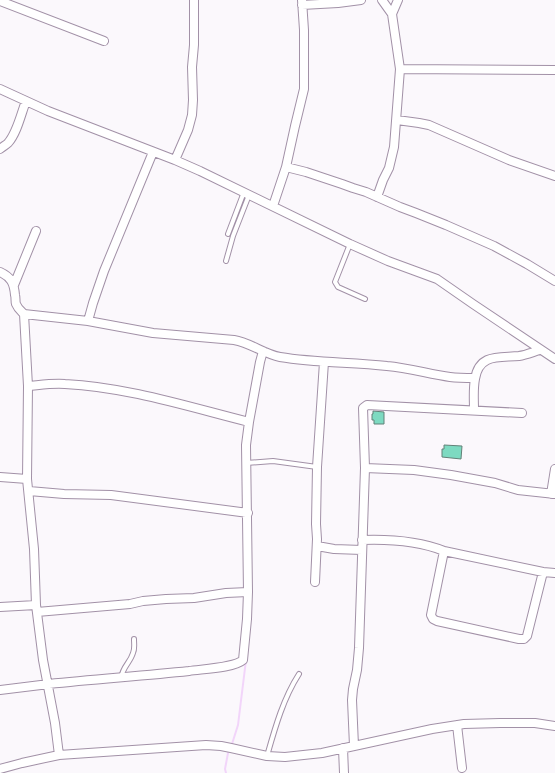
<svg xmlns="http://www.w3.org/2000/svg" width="555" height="773" viewBox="0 0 555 773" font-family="'Source Sans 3',sans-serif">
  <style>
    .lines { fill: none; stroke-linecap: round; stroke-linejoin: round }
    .stream { stroke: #f2d5fa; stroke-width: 2 }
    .building { fill: #7ddac1; stroke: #638178 }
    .service-casing { stroke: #a291a7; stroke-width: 6 }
    .minor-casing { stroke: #a291a7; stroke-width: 10 }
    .service { stroke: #fff; stroke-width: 4 }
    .minor { stroke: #fff; stroke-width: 8 }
  </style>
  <rect width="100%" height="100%" fill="#fbf8fc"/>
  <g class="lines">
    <!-- stream -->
    <path class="stream" d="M232 744 238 725 246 660
      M226 773 225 769 228 753"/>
  </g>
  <!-- building -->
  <path class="building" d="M373 411 384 412V424H374V420H372V414H373Z
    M444 445 462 446 461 459 442 457V449H444Z"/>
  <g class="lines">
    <!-- service casing -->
    <g class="service-casing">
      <path id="service" d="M228 234 244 192
        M350 244 335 282 338 287 365 299
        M226 261 233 236 249 195
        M246 463 273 461 317 467
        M121 678C123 666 130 663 133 653 135 649 134 644 134 639
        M267 756C275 728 283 699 299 674"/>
    </g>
    <!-- minor casing -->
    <g class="minor-casing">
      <path id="minor" d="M382 0 392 14
        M0 1 104 41
        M302 5 338 3 361 0
        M400 69 555 70
        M0 89 48 111 175 160 200 171 350 244 388 261 437 279 473 304 555 359
        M397 120 419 123 429 125 509 160 555 176
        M0 149C2 147 6 145 8 143 17 133 21 114 26 101
        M175 160 188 130 192 115 193 100 192 67 194 45V0
        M286 167 306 172 342 184 353 188 366 192 400 207 416 213 446 225 494 246 527 264 555 281
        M377 197 383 180 389 168 394 147 400 69 392 14 398 0
        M273 206 286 167 295 126 304 89V30L302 0
        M0 272C11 277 14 283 15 295 16 298 15 301 16 304 18 309 21 311 24 314L88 321 153 333 234 340C251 343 264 354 280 357 316 363 352 362 387 366 409 368 429 374 450 377 458 378 467 378 475 378
        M14 285 36 231
        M24 314 28 386 27 479 34 549 36 605 43 660 55 723 59 755
        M88 321 93 303 104 271 153 152
        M28 386C40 385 53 383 65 384 127 387 189 407 249 422
        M474 410C474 400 473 389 475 379 479 353 500 358 519 356 526 355 533 352 540 350
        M365 468 414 470 451 475 495 483 518 490 555 494
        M0 477 27 479
        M29 491 64 494 111 495 248 513
        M551 494 555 469
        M362 540C390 539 419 541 444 551L543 572 555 573
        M317 546 334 549 362 550
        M444 551 431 615 433 619 437 621 519 639H524L527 636 543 572
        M315 582 317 539 316 524 317 467 324 362
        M0 607 36 605
        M37 612 130 604 143 601 166 599 194 598 226 593 248 592
        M0 690C16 688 32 686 49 684 96 679 142 676 189 671 202 669 234 668 243 660L247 619 248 592 246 445 249 422 260 362 263 351
        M457 725 462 768
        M354 746 352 700 353 689 357 670 359 648 365 468 363 408 367 405 522 413
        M343 748 344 773
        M0 769 22 763 59 755 206 745 221 746 231 748 267 756 285 757 322 753 432 729 464 724 500 723H535L555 726"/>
    </g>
    <!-- service -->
    <use href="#service" class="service"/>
    <!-- minor -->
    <use href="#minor" class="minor"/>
  </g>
</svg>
